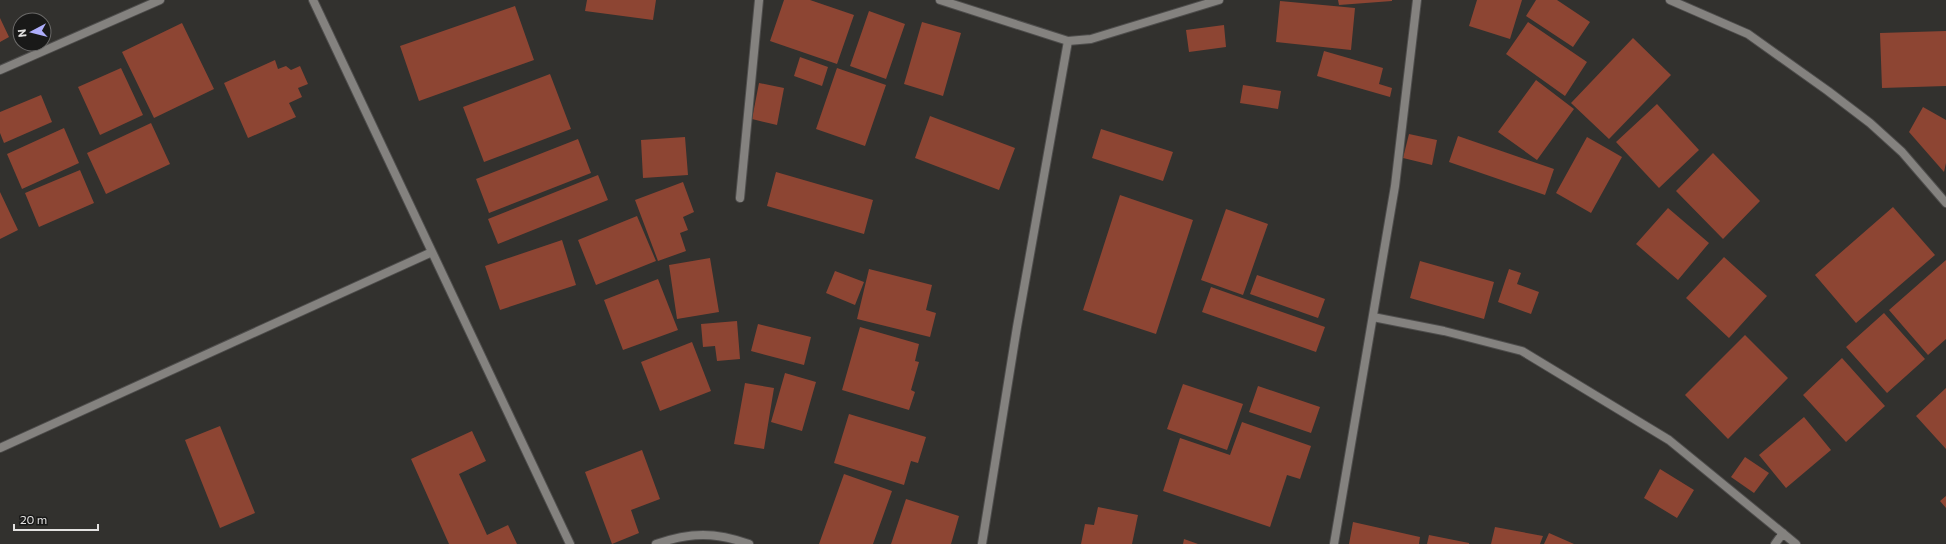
<svg xmlns="http://www.w3.org/2000/svg" width="1946" height="544" viewBox="0 0 1946 544" font-family="Commissioner,sans-serif">
  <style>
    .building { fill: #8d4533 }
    .lines { fill: none; stroke-linecap: round; stroke-linejoin: round }
    .minor-casing { stroke: #4e4d4c; stroke-width: 10 }
    .minor { stroke: #84827f; stroke-width: 8 }
  </style>
  <rect width="100%" height="100%" fill="#32312e"/>
  <!-- building -->
  <path class="building" d="M587 0H656L653 20 585 11Z
    M784 0H810L854 15 837 64 770 41Z
    M1338 0H1392V1L1339 5Z
    M1477 0H1522L1510 39 1469 26Z
    M1536 0H1557L1590 22 1573 47 1526 16Z
    M1280 1 1355 8 1351 50 1276 42Z
    M515 6 534 60 419 101 400 46Z
    M869 11 905 24 886 79 850 66Z
    M0 18 9 37 0 42Z
    M922 22 961 33 943 96 904 84Z
    M1528 22 1587 62 1565 96 1506 54Z
    M182 23 214 89 154 118 122 52Z
    M1224 25 1226 47 1189 52 1186 30Z
    M1946 31V86L1882 88 1880 33Z
    M1633 38 1671 75 1609 139 1571 103Z
    M1324 51 1383 68 1379 84 1392 88 1390 97 1317 76Z
    M800 57 828 67 822 86 794 76Z
    M275 60 278 69 286 66 291 70 300 66 308 84 298 88 302 97 289 103 296 117 248 138 224 83Z
    M121 68 143 115 100 135 78 87Z
    M837 68 886 85 865 146 816 129Z
    M550 74 571 129 484 162 463 107Z
    M1536 80 1574 109 1537 160 1498 132Z
    M759 83 784 88 777 125 752 119Z
    M1243 85 1281 91 1278 109 1240 103Z
    M41 95 52 122 4 143 0 133V112Z
    M1657 104 1699 150 1659 188 1616 142Z
    M1923 107 1946 120V163L1944 172 1909 132Z
    M930 116 1015 148 999 190 915 158Z
    M151 123 170 164 106 194 87 153Z
    M64 128 79 163 22 189 7 154Z
    M1101 129 1173 152 1163 181 1092 158Z
    M1409 134 1437 140 1432 165 1403 158Z
    M1458 136 1554 169 1545 195 1449 162Z
    M685 137 688 175 643 178 641 140Z
    M1587 137 1622 157 1591 213 1556 193Z
    M578 139 591 173 489 213 476 179Z
    M1713 153 1760 201 1723 239 1676 191Z
    M80 170 94 203 39 227 25 193Z
    M776 172 873 200 864 234 767 206Z
    M598 175 608 200 498 244 488 219Z
    M683 182 694 212 683 217 688 230 680 233 686 251 658 261 635 200Z
    M0 192 18 230 0 239Z
    M1120 195 1193 220 1156 334 1083 310Z
    M1893 207 1935 255 1856 323 1815 275Z
    M1668 208 1709 243 1678 280 1636 244Z
    M1226 209 1268 224 1243 295 1201 280Z
    M637 216 656 261 596 285 578 240Z
    M562 240 576 285 500 310 485 266Z
    M1724 257 1767 296 1729 338 1686 298Z
    M710 258 719 312 677 319 669 265Z
    M1946 260V339L1928 355 1889 310Z
    M1420 261 1494 282 1484 319 1410 298Z
    M869 269 932 285 926 310 936 313 930 337 857 319Z
    M1509 269 1521 273 1517 284 1539 292 1531 314 1498 302Z
    M835 271 864 282 855 305 826 293Z
    M1257 275 1325 299 1318 318 1250 294Z
    M658 279 678 330 623 350 604 300Z
    M1211 287 1325 327 1316 352 1202 312Z
    M1884 313 1925 359 1887 393 1846 347Z
    M737 321 740 359 717 361 715 346 703 347 701 324Z
    M758 324 811 337 804 365 751 351Z
    M860 327 919 344 915 361 919 362 911 390 915 392 909 410 842 390Z
    M1745 335 1788 378 1728 439 1685 395Z
    M692 342 711 391 660 411 641 362Z
    M1842 358 1885 406 1846 442 1803 395Z
    M785 373 816 382 802 431 771 422Z
    M745 383 774 388 764 449 734 444Z
    M1183 384 1243 404 1227 450 1167 429Z
    M1258 386 1320 407 1311 433 1249 412Z
    M1946 388V449L1916 416Z
    M849 414 926 437 918 463 911 461 904 485 834 463Z
    M1804 417 1831 450 1786 488 1759 455Z
    M1242 422 1311 446 1300 479 1287 475 1270 527 1163 491 1180 438 1230 455Z
    M220 426 255 513 220 528 185 440Z
    M472 431 486 461 459 474 487 535 508 525 517 544H449L411 459Z
    M642 450 660 499 631 510 639 533 612 544 585 472Z
    M1745 457 1769 473 1754 493 1731 477Z
    M1660 469 1694 490 1677 518 1644 498Z
    M844 474 892 491 873 544H819Z
    M1946 496V508L1940 501Z
    M906 499 959 516 951 544H891Z
    M1098 507 1138 515 1132 544H1081L1085 524 1094 525Z
    M1353 522 1420 537 1419 544H1349Z
    M1495 527 1543 536 1540 544H1491Z
    M1549 533 1574 544H1544Z
    M1429 535 1469 543V544H1427Z
    M1184 539 1198 544H1183Z"/>
  <g class="lines">
    <!-- minor casing -->
    <g class="minor-casing">
      <path id="minor" d="M313 0 570 544
        M940 0 1068 41 1091 39 1219 0
        M1670 0 1748 34 1828 91 1870 123 1902 152 1946 203
        M0 70 160 0
        M740 198 759 0
        M1373 317 1444 331 1522 351 1669 440 1796 544
        M0 448 432 252
        M656 544C691 532 715 532 749 544
        M982 544 1017 327 1068 41
        M1334 544 1395 186 1417 0
        M1775 544 1783 533"/>
    </g>
    <!-- minor -->
    <use href="#minor" class="minor"/>
  </g>
  <!-- north arrow -->
  <g transform="translate(32 32) rotate(263)"><circle r="19" fill="#191918" stroke="#6a6968"/>
  <path d="M0-3L7 15L0 10L-7 15Z" fill="#aeaefb"/>
  <text y="-6" font-size="11" font-weight="bold" text-anchor="middle" fill="#e3e2e1">N</text>
  </g>
  <!-- scale -->
  <path d="M14 524v6h84v-6" fill="none" stroke="#e3e2e1" stroke-width="2"/>
  <text x="20" y="524" font-size="12" fill="#e3e2e1" stroke="#191918" stroke-width="3" paint-order="stroke">20 m</text>
</svg>
